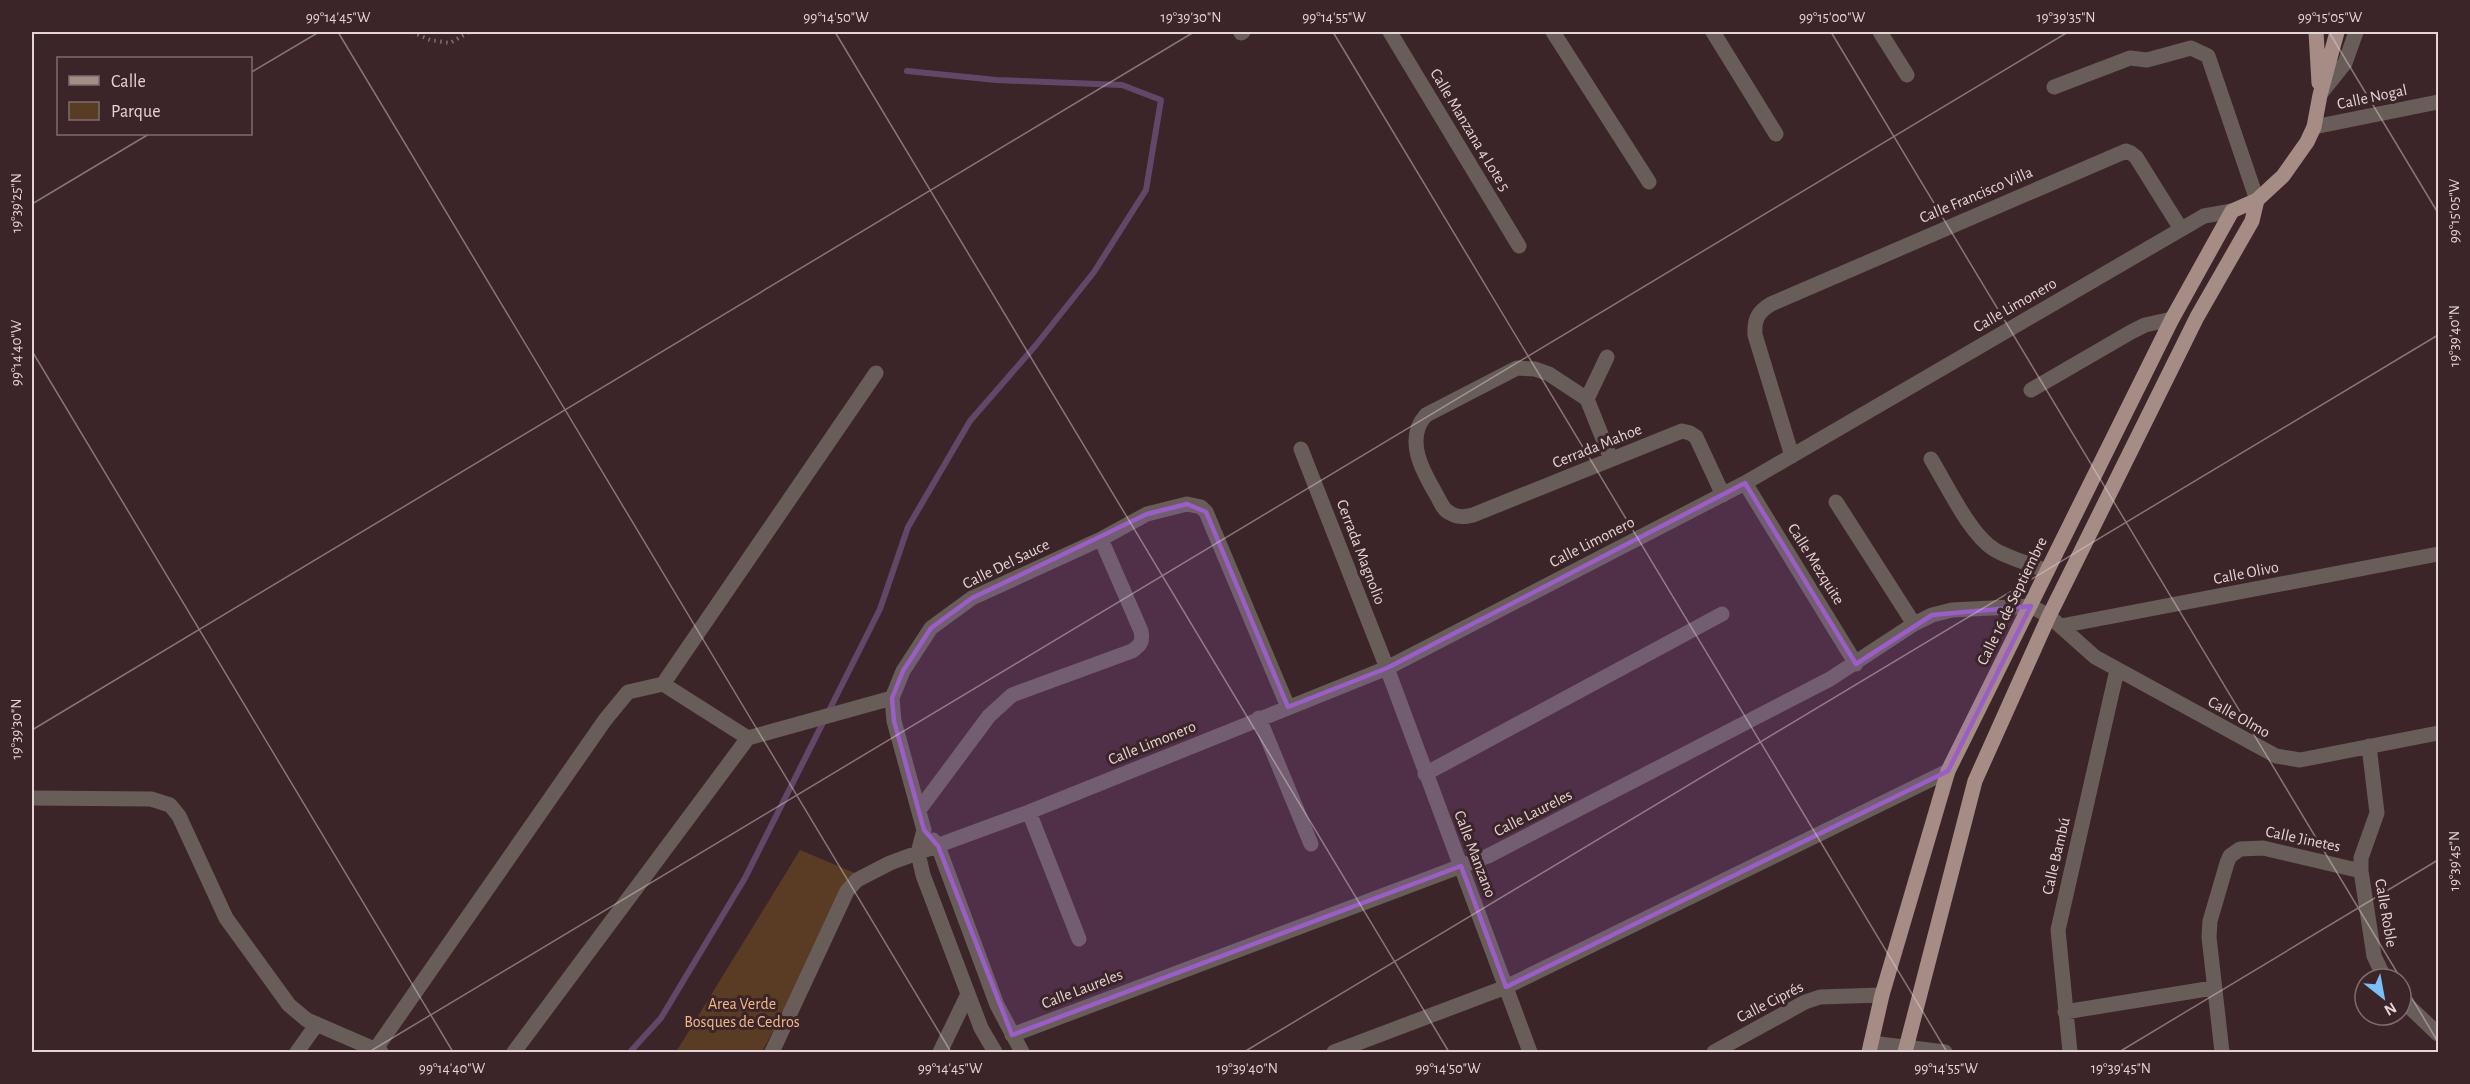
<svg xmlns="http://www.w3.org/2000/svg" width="2470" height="1084" viewBox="0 0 2470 1084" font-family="'Alegreya Sans',sans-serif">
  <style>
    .green { fill: #593c23 }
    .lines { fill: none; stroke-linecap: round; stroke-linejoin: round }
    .stream { stroke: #634768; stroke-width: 6 }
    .path { stroke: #847072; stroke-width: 4; stroke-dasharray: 1.5 4.5; stroke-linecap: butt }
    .minor { stroke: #695d5a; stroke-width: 15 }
    .major { stroke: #a58d86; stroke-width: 15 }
    .marked { fill: #9a5ec6; fill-opacity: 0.2; stroke: #9a5ec6; stroke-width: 4.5; stroke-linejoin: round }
    .ticks { fill: none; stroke: #e4d4d5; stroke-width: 1.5; stroke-opacity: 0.45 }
    .labels { text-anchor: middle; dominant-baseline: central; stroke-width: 6; stroke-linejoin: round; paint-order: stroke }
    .street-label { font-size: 16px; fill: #e4d4d5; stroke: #3c2528 }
    .park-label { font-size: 16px; fill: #f1b887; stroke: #3c2528 }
    .neatline { fill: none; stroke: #e4d4d5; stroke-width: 2 }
    .ticks-label { font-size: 15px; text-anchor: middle; fill: #e4d4d5 }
  </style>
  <rect width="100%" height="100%" fill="#3c2528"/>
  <!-- green -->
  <path class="green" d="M800 850 857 874 762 1052H676Z"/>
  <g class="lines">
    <!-- stream -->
    <path class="stream" d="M630 1052 661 1018 745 878 880 609 908 527 970 421 1036 345 1094 272 1146 190 1161 100 1122 85 996 80 907 71"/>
    <!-- path -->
    <path class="path" d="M412 32 430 40 450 43 469 32"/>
    <!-- minor -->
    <path class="minor" d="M1390 32 1519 246
      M1553 32 1649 182
      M1713 32 1776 134
      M1880 32 1907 75
      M1241 33 1243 32
      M2054 87 2130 58 2147 60 2191 48 2208 56 2257 200
      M2321 93 2345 63 2356 32
      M2314 127 2438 102
      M1607 357 1587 399 1611 459
      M2031 390 2131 332 2145 325 2172 319
      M1587 399 1549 374 1535 369 1517 368 1426 415C1404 439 1423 472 1436 494 1440 501 1443 510 1450 513 1458 518 1465 517 1473 515L1682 431 1690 433 1696 437 1723 495
      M1301 449 1387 668 1530 1052
      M1792 456 1755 335C1754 319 1758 312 1771 304L2126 151 2131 153 2136 157 2181 229
      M1931 459C1947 485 1970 535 1995 550 2011 559 2031 564 2047 571
      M1745 483 1856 664
      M1836 502 1914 624
      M2061 626 2438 554
      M1259 718 1311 844
      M748 738 892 698
      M2369 746 2377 813 2361 858V871L2374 956 2385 979
      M1425 774 1722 614
      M32 798 151 799 170 805 179 816 226 918 289 1005 307 1020 381 1052
      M919 810 989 716 1012 695 1132 651C1141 645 1143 641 1141 631L1101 539
      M1029 812 1079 939
      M933 840 938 846 997 1005 1022 1052
      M2401 999 2438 1034
      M2065 1012 2213 988
      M1012 1035 1488 856 1830 679 1914 624 1932 615 1952 610 2031 606 2049 616 2095 657 2276 756 2300 760 2438 733
      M1871 1043 1945 1052
      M375 1050 605 720 628 692 663 684 876 373
      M297 1052 317 1024
      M514 1052 748 738 663 684
      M772 1052 847 891 857 880 890 863 1029 812 1387 668 1745 483 2204 216 2232 211
      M940 1052 968 994
      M995 1052 981 1028 923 875 918 853 924 830 894 721 892 698 903 671 931 628 972 598 1101 539 1147 514 1187 504 1201 507 1206 512 1288 707
      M1334 1052 1506 987 1948 771
      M1714 1052 1805 1002 1820 997 1882 995
      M2070 1052 2058 930 2117 670
      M2222 1052 2209 937 2210 921 2227 863 2230 856 2240 849 2263 848 2361 871"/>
    <!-- major -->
    <path class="major" d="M2316 32 2319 83
      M1869 1052 1882 995 1948 771 2172 319 2232 211 2257 200 2283 176 2307 142 2314 127 2320 95 2337 32
      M1905 1052 1975 781 2049 616 2197 317 2252 221 2257 200"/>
  </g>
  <!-- marked area -->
  <path class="marked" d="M1745 483 1856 664 1932 615 2031 606 1948 771 1506 987 1461 866 1012 1035 938 846 924 830 894 721 892 698 903 671 931 628 972 598 1147 514 1187 504 1206 512 1288 707 1387 668Z"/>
  <!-- ticks -->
  <path class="ticks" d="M338 32 951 1052M835 32 1449 1052M1333 32 1947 1052M1831 32 2401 979M2329 32 2438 213M250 73 319 32M32 204 149 134M32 351 453 1052M32 730 1194 32M2401 980 2438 1042M369 1052 2068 32M1244 1052 2438 335M2119 1052 2438 860"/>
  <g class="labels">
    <!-- street labels -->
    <g class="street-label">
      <text transform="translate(2372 97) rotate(-12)">Calle Nogal</text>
      <text transform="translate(1470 130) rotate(59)">Calle Manzana 4 Lote 5</text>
      <text transform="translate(1976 195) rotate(-23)">Calle Francisco Villa</text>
      <text transform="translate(2015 305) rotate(-30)">Calle Limonero</text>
      <text transform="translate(1597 446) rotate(-22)">Cerrada Mahoe</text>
      <text transform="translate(1592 542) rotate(-27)">Calle Limonero</text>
      <text transform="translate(1361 552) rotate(69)">Cerrada Magnolio</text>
      <text transform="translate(1006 564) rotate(-26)">Calle Del Sauce</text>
      <text transform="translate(1816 564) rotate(58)">Calle Mezquite</text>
      <text transform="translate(2246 573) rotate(-11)">Calle Olivo</text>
      <text transform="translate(2012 601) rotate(-64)">Calle 16 de Septiembre</text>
      <text transform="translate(2239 717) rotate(29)">Calle Olmo</text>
      <text transform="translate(1152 743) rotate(-22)">Calle Limonero</text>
      <text transform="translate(1533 813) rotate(-27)">Calle Laureles</text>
      <text transform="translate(2303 839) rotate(12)">Calle Jinetes</text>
      <text transform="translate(1475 854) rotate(69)">Calle Manzano</text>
      <text transform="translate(2056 856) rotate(-77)">Calle Bambú</text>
      <text transform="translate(2386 913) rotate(80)">Calle Roble</text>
      <text transform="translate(1082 989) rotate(-21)">Calle Laureles</text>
      <text transform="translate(1770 1002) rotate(-27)">Calle Ciprés</text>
    </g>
    <!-- park labels -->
    <g class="park-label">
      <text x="742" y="1004">Area Verde<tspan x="742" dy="18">Bosques de Cedros</tspan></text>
    </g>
  </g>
  <!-- border -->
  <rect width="2470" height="1084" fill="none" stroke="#3c2528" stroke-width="66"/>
  <!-- legend -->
  <rect x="57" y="57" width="195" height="78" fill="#3c2528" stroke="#7f6b6d" stroke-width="1.5"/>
  <rect x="69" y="76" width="30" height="9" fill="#a58d86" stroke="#7f6b6d" stroke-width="1.5"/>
  <text x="111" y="87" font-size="18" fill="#e4d4d5">Calle</text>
  <rect x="69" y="102" width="30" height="18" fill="#593c23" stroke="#7f6b6d" stroke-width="1.5"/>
  <text x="111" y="117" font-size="18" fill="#e4d4d5">Parque</text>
  <!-- north arrow -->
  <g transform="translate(2383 997) rotate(149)"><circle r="28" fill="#3c2528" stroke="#7f6b6d" stroke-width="1.5"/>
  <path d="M0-4.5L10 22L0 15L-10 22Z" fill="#7abff8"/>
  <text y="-9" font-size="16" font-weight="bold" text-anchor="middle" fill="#e4d4d5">N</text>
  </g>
  <rect x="33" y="33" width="2404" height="1018" class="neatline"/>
  <g class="ticks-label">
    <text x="338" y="22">99°14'45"W</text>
    <text x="836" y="22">99°14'50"W</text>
    <text x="1191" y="22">19°39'30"N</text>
    <text x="1334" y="22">99°14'55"W</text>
    <text x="1832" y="22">99°15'00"W</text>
    <text x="2066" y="22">19°39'35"N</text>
    <text x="2330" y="22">99°15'05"W</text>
    <text transform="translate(16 203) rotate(-90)" y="5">19°39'25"N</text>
    <text transform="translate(2454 211) rotate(-90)" y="5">99°15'05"W</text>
    <text transform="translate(2454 336) rotate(-90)" y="5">19°39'40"N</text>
    <text transform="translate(16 353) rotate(-90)" y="5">99°14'40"W</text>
    <text transform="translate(16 729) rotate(-90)" y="5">19°39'30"N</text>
    <text transform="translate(2454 861) rotate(-90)" y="5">19°39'45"N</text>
    <text x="452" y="1073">99°14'40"W</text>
    <text x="950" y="1073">99°14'45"W</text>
    <text x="1247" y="1073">19°39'40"N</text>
    <text x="1448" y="1073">99°14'50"W</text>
    <text x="1946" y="1073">99°14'55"W</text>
    <text x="2121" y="1073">19°39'45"N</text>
  </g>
</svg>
